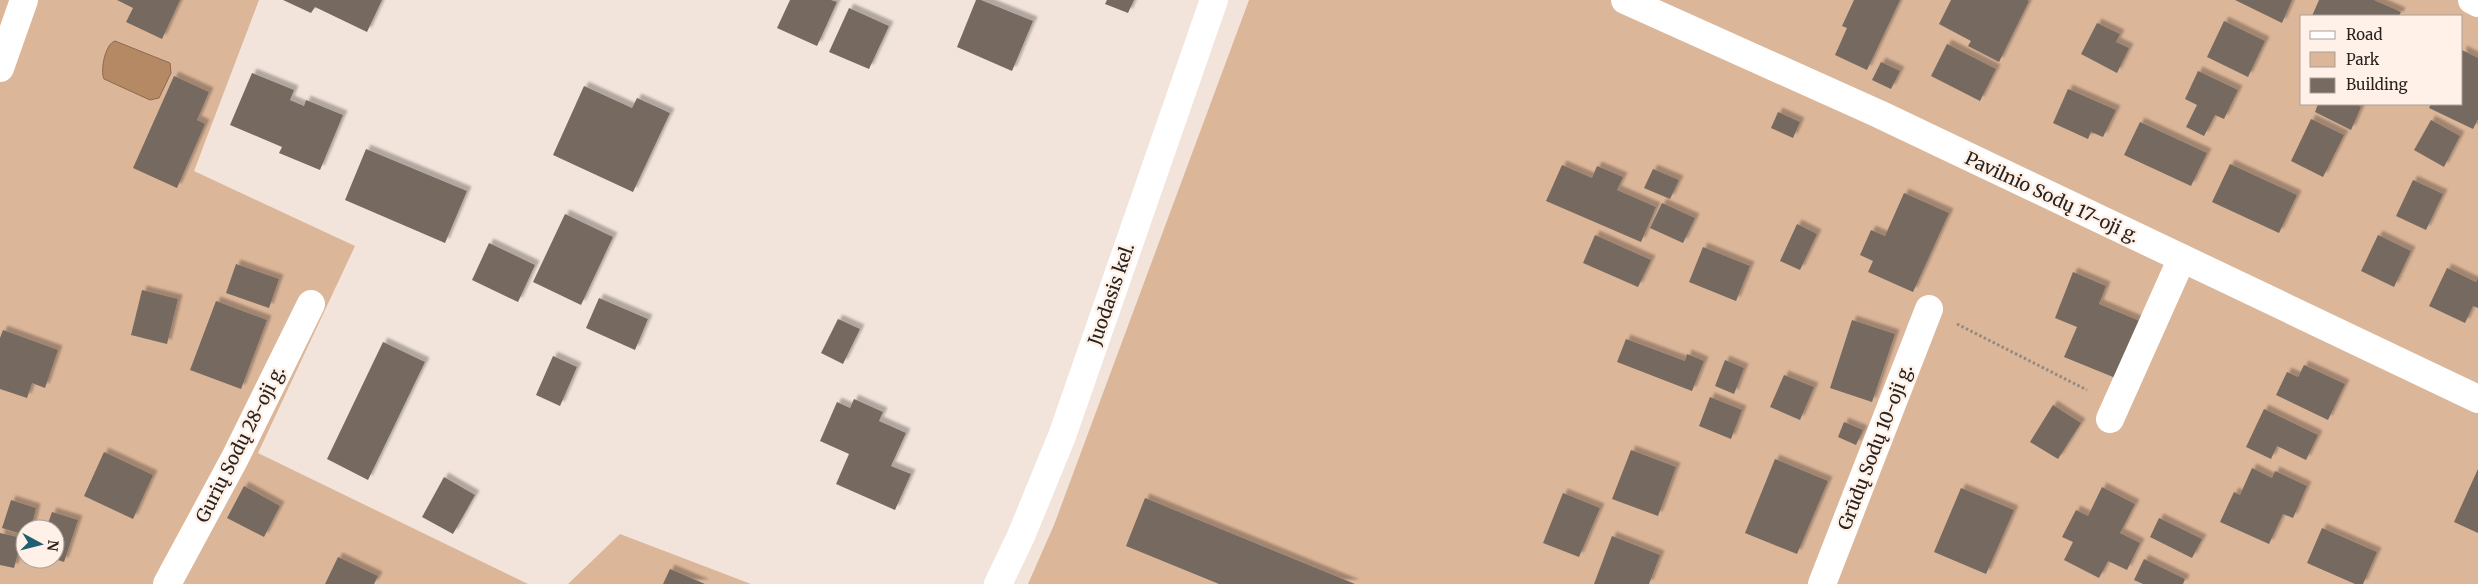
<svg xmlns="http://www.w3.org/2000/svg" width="2478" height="584" viewBox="0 0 2478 584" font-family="Merriweather,serif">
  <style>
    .green { fill: #dcb699; fill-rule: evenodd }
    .water { fill: #b68965; stroke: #8b6a50 }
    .building { fill: #766a61; filter: url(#shadow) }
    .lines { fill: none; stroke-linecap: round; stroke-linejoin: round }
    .path { stroke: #938a82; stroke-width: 3; stroke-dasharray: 2.5 2.5; stroke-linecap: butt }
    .minor { stroke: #fff; stroke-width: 28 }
    .primary { stroke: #fff; stroke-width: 28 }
    .labels { text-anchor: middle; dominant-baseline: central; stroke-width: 5; stroke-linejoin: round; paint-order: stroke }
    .street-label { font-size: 18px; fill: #28231f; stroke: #fff1e7 }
  </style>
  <defs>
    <filter id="shadow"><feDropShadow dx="4.5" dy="-4.5" stdDeviation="1" flood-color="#0004"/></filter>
  </defs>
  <rect width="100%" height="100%" fill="#f2e4da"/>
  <!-- green -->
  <path class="green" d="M0 0H259L194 171 355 246 258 453 528 584H0ZM25 529H55V559H25Z
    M1249 0H2478V584H1028L1054 525ZM2302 16H2462V104H2302Z
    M620 534 751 584H568Z"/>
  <!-- water -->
  <path class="water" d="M115 41 170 63 171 73 159 98 150 100 104 79C100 71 105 44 115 41Z"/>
  <!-- building -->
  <path class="building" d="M117 0H180L162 39 126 22 133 8Z
    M283 0H382L367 32 315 7 311 13Z
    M790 0H831L837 2 817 46 777 28Z
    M976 0H981L1033 21 1012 71 957 47Z
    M1107 0H1134L1128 13 1105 4Z
    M1854 0H1900L1867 70 1835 55 1847 28 1842 26Z
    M1951 0H2027L2029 1 1999 62 1968 46 1971 41 1939 24Z
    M2235 0H2292L2282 23Z
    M2319 0H2374L2401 12 2399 16H2312Z
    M849 8 889 26 869 69 829 52Z
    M2224 21 2265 41 2248 77 2207 57Z
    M2097 23 2120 34 2116 42 2129 48 2117 73 2081 54Z
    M1947 44 1996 69 1980 101 1931 76Z
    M2462 50 2478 58V119L2473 129 2429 108 2431 104H2462Z
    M1881 62 1900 71 1891 89 1872 80Z
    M2198 71 2238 90 2224 119 2215 115 2204 136 2186 127 2197 105 2185 99Z
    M252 73 294 90 290 100 304 106 306 100 343 115 320 170 279 153 282 147 230 125Z
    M174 76 209 92 197 120 205 124 177 188 133 168Z
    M584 86 632 108 637 98 670 113 633 192 553 155Z
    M2068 89 2116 110 2103 137 2091 132 2088 139 2053 123Z
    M2318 104H2357L2361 107 2351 130 2315 112Z
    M1778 112 1800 122 1793 138 1771 128Z
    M2311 119 2344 135 2323 177 2291 161Z
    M2431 120 2460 136 2444 167 2414 150Z
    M2140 122 2207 153 2191 186 2124 155Z
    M366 149 467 191 445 243 345 200Z
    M2230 164 2297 195 2279 233 2212 202Z
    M1562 165 1592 178 1597 166 1623 177 1617 190 1656 207 1641 242 1546 201Z
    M1653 169 1679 180 1670 199 1644 188Z
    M2413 180 2443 194 2426 230 2396 216Z
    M1904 193 1949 213 1913 292 1868 272 1873 261 1860 255 1871 230 1885 236Z
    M1662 203 1695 218 1683 243 1650 228Z
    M565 214 613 237 581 305 533 282Z
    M1797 224 1817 234 1800 270 1780 261Z
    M1595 235 1651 260 1638 287 1583 263Z
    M2378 235 2411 251 2394 287 2361 271Z
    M489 243 535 265 518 302 472 280Z
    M1703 247 1750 266 1736 301 1689 282Z
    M236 264 279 279 269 308 226 293Z
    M2447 268 2476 282 2478 278V308L2473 306 2465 323 2429 306Z
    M2073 272 2106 286 2099 304 2142 322 2118 379 2064 357 2077 327 2055 318Z
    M142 290 178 299 167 344 131 335Z
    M599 298 648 319 635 350 586 328Z
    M216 301 267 320 241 389 190 370Z
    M838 319 860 329 843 364 821 353Z
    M1852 320 1895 334 1872 402 1830 388Z
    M3 330 58 350 45 388 32 383 27 398 0 389V338Z
    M1626 339 1685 361 1687 354 1704 361 1692 391 1617 362Z
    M383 342 425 362 368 480 327 459Z
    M553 356 577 367 560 406 536 395Z
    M1725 360 1744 368 1734 394 1715 386Z
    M2304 365 2345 384 2328 420 2276 395 2287 372 2298 377Z
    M1784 375 1814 387 1800 420 1770 407Z
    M1710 397 1742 410 1731 439 1699 426Z
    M854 399 883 412 879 421 906 433 891 466 911 474 895 510 836 484 849 454 820 441 837 402 850 408Z
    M2053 405 2081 423 2058 459 2030 442Z
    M2264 409 2318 435 2306 460 2277 446 2271 459 2246 447Z
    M1844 422 1863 430 1856 445 1838 437Z
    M1631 450 1676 467 1658 516 1612 499Z
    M104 452 153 475 133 519 84 496Z
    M1775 459 1828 481 1797 554 1745 533Z
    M2252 468 2272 478 2275 471 2307 486 2293 518 2283 514 2269 544 2220 522 2234 492 2240 495Z
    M2478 469V533L2454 522Z
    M444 477 475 495 453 534 422 517Z
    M244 486 280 506 264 537 227 518Z
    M2102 487 2135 504 2120 533 2140 543 2127 570 2108 561 2099 578 2064 560 2073 542 2062 537 2076 510 2088 516Z
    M1961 488 2014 510 1986 574 1934 552Z
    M1563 493 1600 508 1579 557 1543 543Z
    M1145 498 1355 584H1219L1126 546Z
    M11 500 36 508 31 529H25V535L2 528Z
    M52 512 78 520 64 562 55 559V529H46Z
    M2159 518 2202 539 2192 558 2150 537Z
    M2322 528 2377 552 2363 584H2355L2307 563Z
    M0 533 22 538 14 568 0 565Z
    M1612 536 1660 555 1649 584H1594Z
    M338 557 378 576 374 584H325Z
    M2144 559 2185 579 2183 584H2143L2134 580Z
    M670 569 705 584H663Z"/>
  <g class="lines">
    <!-- path -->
    <path class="path" d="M1957 324 2087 390"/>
    <!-- minor -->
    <path class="minor" d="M1625 0 1879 114 2478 399
      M2472 0 2478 3
      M0 68 24 0
      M2110 419 2182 258
      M167 584 235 458 311 304
      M1822 584 1929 309"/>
    <!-- primary -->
    <path class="primary" d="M998 584 1021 536 1062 436 1214 0"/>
  </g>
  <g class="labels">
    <!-- street labels -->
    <g class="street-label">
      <text transform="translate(2052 197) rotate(25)">Pavilnio Sodų 17-oji g.</text>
      <text transform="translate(1111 294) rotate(-71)">Juodasis kel.</text>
      <text transform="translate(240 444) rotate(-63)">Gurių Sodų 28-oji g.</text>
      <text transform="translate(1875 447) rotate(-69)">Grūdų Sodų 10-oji g.</text>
    </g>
  </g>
  <!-- legend -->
  <rect x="2300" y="15" width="162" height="90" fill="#fff1e7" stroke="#a99f97"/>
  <rect x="2310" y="31" width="25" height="8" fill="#ffffff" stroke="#a99f97"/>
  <text x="2346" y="40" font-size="15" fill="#28231f">Road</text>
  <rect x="2310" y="52" width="25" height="15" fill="#dcb699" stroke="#a99f97"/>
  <text x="2346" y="65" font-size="15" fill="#28231f">Park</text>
  <rect x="2310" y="78" width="25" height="15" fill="#766a61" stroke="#a99f97"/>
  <text x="2346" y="90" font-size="15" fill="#28231f">Building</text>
  <!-- north arrow -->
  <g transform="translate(40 544) rotate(97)"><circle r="24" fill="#fff1e7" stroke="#a99f97"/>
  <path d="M0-4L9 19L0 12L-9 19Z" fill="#1f5f74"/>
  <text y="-8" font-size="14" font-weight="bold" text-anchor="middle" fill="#28231f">N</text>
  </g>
</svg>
